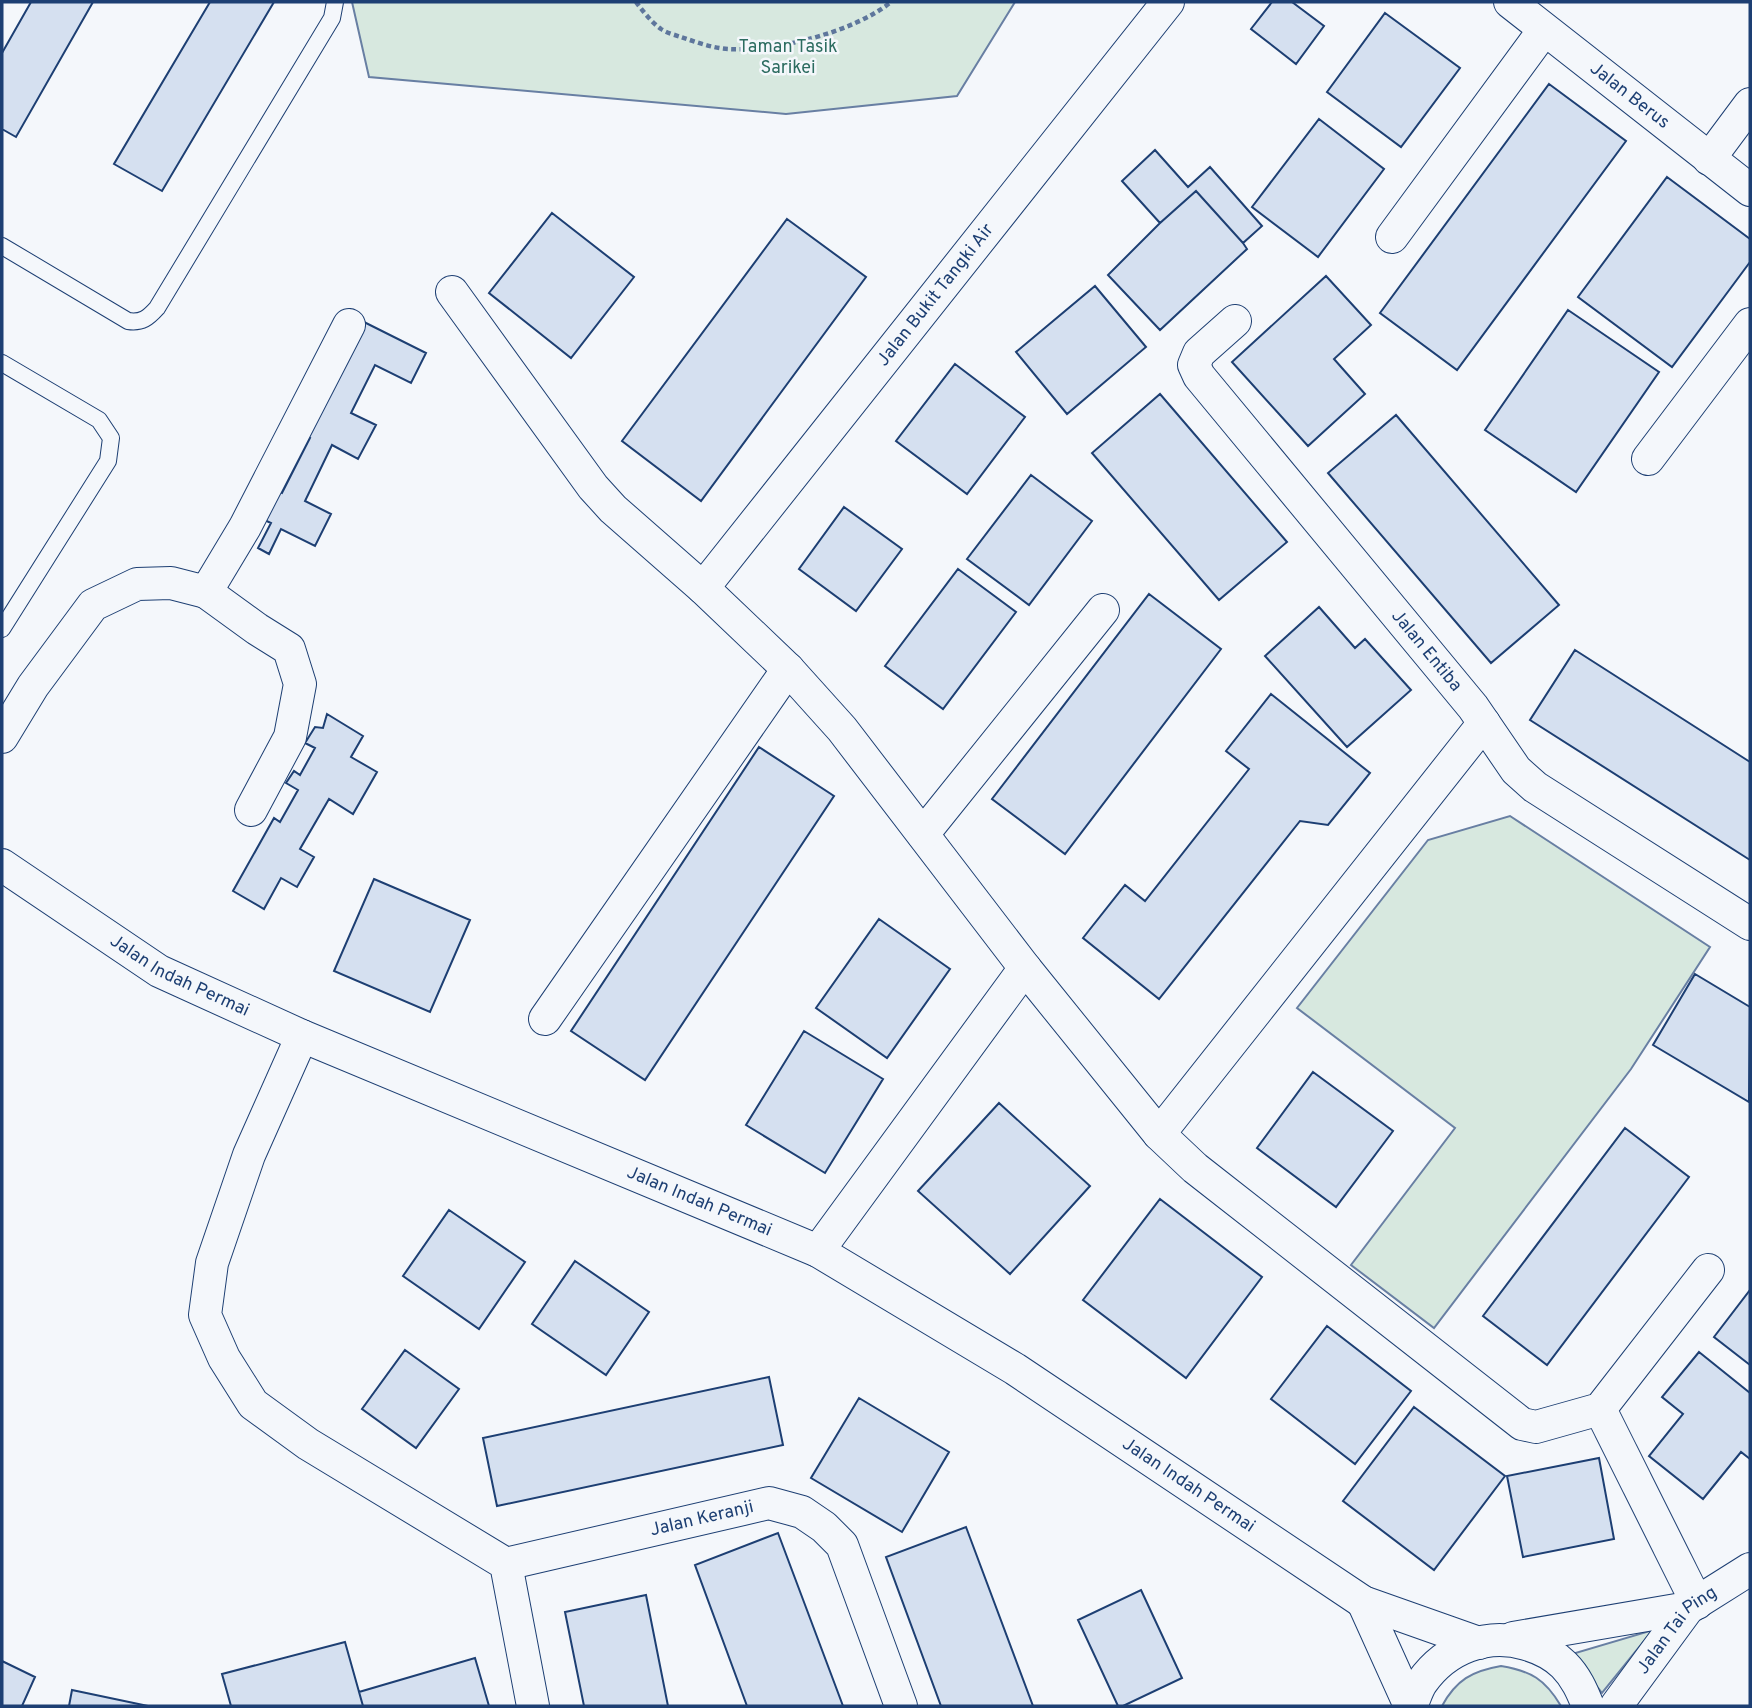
<svg xmlns="http://www.w3.org/2000/svg" width="1752" height="1708" viewBox="0 0 1752 1708" font-family="Overpass,sans-serif">
  <style>
    .green { fill: #d7e8df; stroke: #687fa3; stroke-width: 2 }
    .building { fill: #d5e0f0; stroke: #1d3f73; stroke-width: 2 }
    .lines { fill: none; stroke-linecap: round; stroke-linejoin: round }
    .lane-casing { stroke: #1d3f73; stroke-width: 18 }
    .street-casing { stroke: #1d3f73; stroke-width: 34 }
    .path { stroke: #5e769c; stroke-width: 4.5; stroke-dasharray: 5 3.5; stroke-linecap: butt }
    .lane { stroke: #f4f7fb; stroke-width: 16 }
    .street { stroke: #f4f7fb; stroke-width: 32 }
    .labels { text-anchor: middle; dominant-baseline: central; stroke-width: 5; stroke-linejoin: round; paint-order: stroke }
    .park-label { font-size: 18px; fill: #2c6c60; stroke: #f4f7fb }
    .street-label { font-size: 18px; fill: #1d3f73; stroke: #f4f7fb }
  </style>
  <rect width="100%" height="100%" fill="#f4f7fb"/>
  <!-- green -->
  <path class="green" d="M352 2H1015L957 96 786 114 369 77Z
    M1510 816 1710 947 1631 1069 1434 1328 1351 1265 1455 1128 1297 1008 1428 840Z
    M1653 1630 1602 1693 1572 1654Z
    M1501 1666C1531 1671 1545 1679 1561 1706H1442C1456 1680 1472 1671 1501 1666Z"/>
  <!-- building -->
  <path class="building" d="M31 2H93L16 137 2 129V53Z
    M210 2H274L162 191 114 164Z
    M1272 2H1292L1324 26 1296 64 1251 29Z
    M1385 13 1460 68 1401 147 1327 92Z
    M1549 84 1626 141 1457 370 1380 313Z
    M1319 119 1384 169 1318 257 1252 207Z
    M1155 150 1188 187 1210 167 1262 226 1243 243 1196 191 1160 223 1122 181Z
    M1667 177 1750 239V262L1672 367 1578 297Z
    M1196 191 1243 243 1247 249 1160 330 1108 275 1160 223Z
    M552 213 634 277 571 358 489 293Z
    M787 219 866 277 701 501 622 441Z
    M1326 276 1371 325 1334 359 1365 394 1308 446 1232 362Z
    M1095 286 1146 347 1067 414 1016 352Z
    M1568 310 1659 372 1576 492 1485 430Z
    M356 318 426 353 411 383 375 365 351 413 376 425 358 459 332 445 305 501 331 514 315 546 281 529 269 554 258 548 271 523 260 518 275 490 282 493 310 438 301 433Z
    M955 364 1025 417 967 494 896 441Z
    M1160 394 1287 542 1219 600 1092 453Z
    M1396 415 1559 605 1491 663 1328 473Z
    M1031 475 1092 521 1029 605 967 559Z
    M844 507 902 549 856 611 799 569Z
    M958 569 1016 612 943 709 885 666Z
    M1149 594 1221 649 1065 854 992 799Z
    M1319 607 1355 648 1365 639 1411 690 1347 747 1265 656Z
    M1575 650 1750 762V860L1530 720Z
    M1271 694 1370 773 1328 825 1300 821 1159 999 1083 938 1125 885 1145 901 1249 769 1226 751Z
    M327 714 363 736 351 757 377 772 353 814 329 799 300 849 314 857 297 887 281 878 264 909 233 891 274 818 280 822 298 790 286 783 294 771 300 775 315 748 305 743 315 727 323 728Z
    M759 747 834 796 645 1080 571 1031Z
    M374 879 470 920 430 1012 334 971Z
    M879 919 950 969 887 1058 816 1008Z
    M1695 974 1750 1007 1749 1102 1653 1045Z
    M804 1031 883 1079 825 1173 746 1125Z
    M1313 1072 1393 1131 1336 1207 1257 1148Z
    M999 1103 1090 1186 1010 1274 918 1191Z
    M1625 1128 1689 1177 1547 1365 1483 1316Z
    M1160 1199 1262 1277 1186 1378 1083 1300Z
    M449 1210 525 1262 479 1329 403 1276Z
    M575 1261 649 1312 606 1375 532 1324Z
    M1750 1290V1365L1714 1337Z
    M1327 1326 1411 1391 1355 1464 1271 1399Z
    M405 1350 459 1389 416 1448 362 1409Z
    M1699 1352 1750 1393V1459L1741 1452 1703 1499 1649 1456 1683 1414 1662 1397Z
    M769 1377 783 1445 497 1506 483 1438Z
    M859 1398 949 1452 902 1532 811 1478Z
    M1414 1407 1505 1476 1434 1570 1343 1501Z
    M1599 1458 1614 1539 1523 1557 1507 1476Z
    M966 1527 1033 1706H941L886 1557Z
    M778 1533 843 1706H747L695 1565Z
    M1141 1590 1182 1678 1123 1706H1118L1078 1620Z
    M646 1595 668 1706H584L565 1612Z
    M345 1642 363 1706H231L222 1674Z
    M475 1658 489 1706H363L359 1692Z
    M2 1661 35 1677 22 1706H2Z
    M72 1690 148 1706H69Z"/>
  <g class="lines">
    <!-- lane casing -->
    <g class="lane-casing">
      <path id="lane" d="M2 246 128 321C142 323 148 318 157 308L332 18 335 2
        M2 363 99 420 111 438 108 461 2 629"/>
    </g>
    <!-- street casing -->
    <g class="street-casing">
      <g id="street">
        <path id="s1" d="M1510 2 1750 190"/>
        <path d="M1709 159 1750 104"/>
        <path d="M1392 237 1544 30"/>
        <path d="M452 292 593 487 613 509 703 588 788 669 842 729 1025 968 1159 1134 1195 1168 1522 1424 1536 1427 1600 1409 1708 1270"/>
        <path id="s2" d="M1235 321 1199 353 1194 365 1199 376 1473 707 1516 770 1535 787 1750 924"/>
        <path d="M1648 459 1750 324"/>
        <path id="s3" d="M703 588 1168 2"/>
        <path d="M206 592 257 629 289 649 300 684 290 737 251 810"/>
        <path d="M2 737 33 686 93 605 137 584 171 583 206 592 245 527 349 325"/>
        <path d="M923 834 1103 610"/>
        <path id="s4" d="M2 865 159 971 302 1036 818 1251 1015 1369 1363 1602 1479 1643"/>
        <path d="M545 1019 788 669"/>
        <path d="M302 1036 249 1155 212 1263 205 1315 224 1358 253 1404 308 1444 506 1564 533 1706"/>
        <path d="M1159 1134 1484 723"/>
        <path d="M818 1251 1025 968"/>
        <path d="M1600 1409 1697 1603"/>
        <path id="s5" d="M506 1564 769 1503 802 1512 824 1527 842 1545 901 1706"/>
        <path d="M1363 1602 1410 1706"/>
        <path d="M1513 1638 1688 1608"/>
        <path d="M1411 1706C1415 1698 1417 1689 1422 1682 1446 1648 1487 1632 1526 1644 1540 1648 1554 1655 1564 1665 1576 1677 1582 1691 1588 1706"/>
        <path id="s6" d="M1616 1706 1688 1608 1750 1569"/>
      </g>
    </g>
    <!-- path -->
    <path class="path" d="M636 2C643 11 651 22 661 29 667 33 675 35 681 37 696 42 712 48 728 49 775 52 854 32 891 2"/>
    <!-- lane -->
    <use href="#lane" class="lane"/>
    <!-- street -->
    <use href="#street" class="street"/>
  </g>
  <g class="labels">
    <!-- park labels -->
    <g class="park-label">
      <text x="788" y="47">Taman Tasik<tspan x="788" dy="21">Sarikei</tspan></text>
    </g>
    <!-- street labels -->
    <g class="street-label">
      <text stroke="none"><textPath href="#s1" startOffset="152">Jalan Berus</textPath></text>
      <text stroke="none"><textPath href="#s3" startOffset="374">Jalan Bukit Tangki Air</textPath></text>
      <text stroke="none"><textPath href="#s2" startOffset="430">Jalan Entiba</textPath></text>
      <text stroke="none"><textPath href="#s4" startOffset="210">Jalan Indah Permai</textPath></text>
      <text stroke="none"><textPath href="#s4" startOffset="777">Jalan Indah Permai</textPath></text>
      <text stroke="none"><textPath href="#s4" startOffset="1344">Jalan Indah Permai</textPath></text>
      <text stroke="none"><textPath href="#s5" startOffset="201">Jalan Keranji</textPath></text>
      <text stroke="none"><textPath href="#s6" startOffset="98">Jalan Tai Ping</textPath></text>
    </g>
  </g>
  <!-- border -->
  <rect width="1752" height="1708" fill="none" stroke="#1d3f73" stroke-width="7"/>
</svg>
